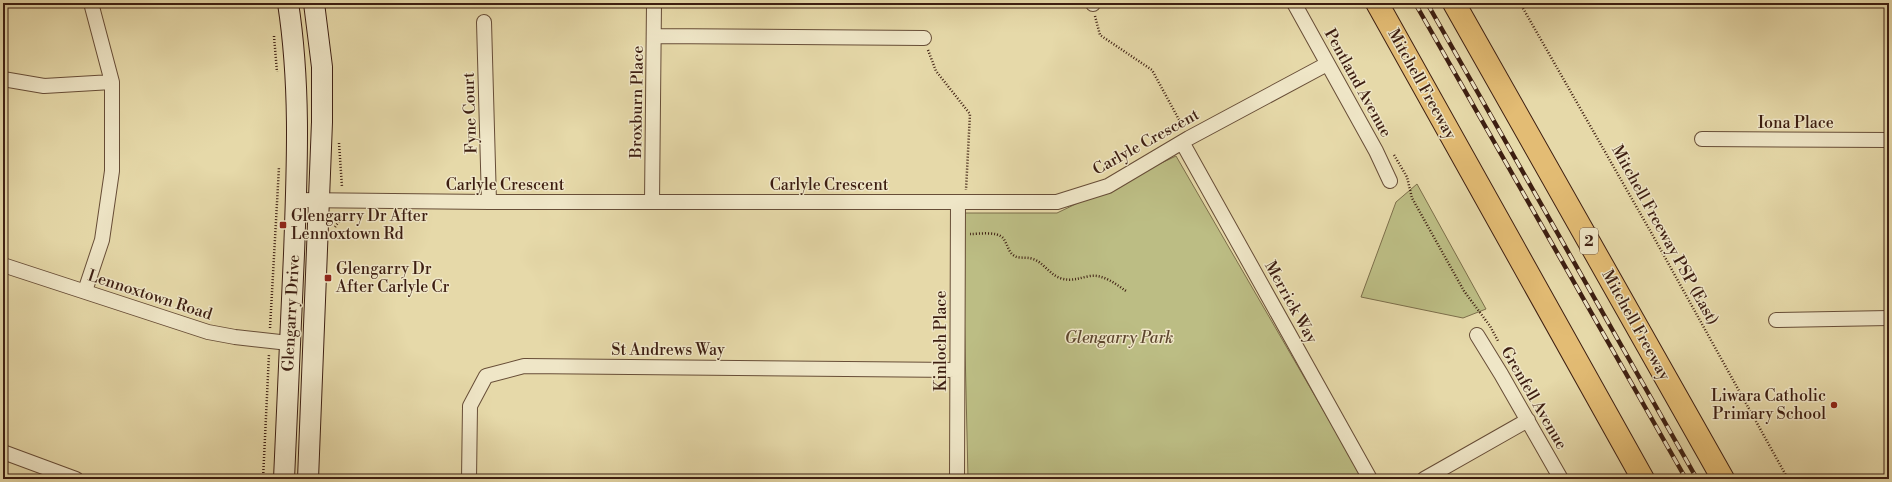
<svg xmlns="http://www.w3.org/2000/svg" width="1892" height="482" viewBox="0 0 1892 482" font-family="'Libre Bodoni',serif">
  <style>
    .green { fill: #bcbd84; stroke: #7c6e4a }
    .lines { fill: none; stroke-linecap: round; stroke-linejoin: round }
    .street-casing { stroke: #674d37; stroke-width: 16 }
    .secondary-casing { stroke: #3d1e11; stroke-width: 22 }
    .highway-casing { stroke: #3d1e11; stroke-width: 24 }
    .path { stroke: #3d1e11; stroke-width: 2.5; stroke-dasharray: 1 2; stroke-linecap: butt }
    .street { stroke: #efe6c7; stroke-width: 14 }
    .secondary { stroke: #efe6c7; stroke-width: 20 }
    .highway { stroke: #e3bc74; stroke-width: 22 }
    .rail-casing { stroke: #3d1e11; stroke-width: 4.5 }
    .rail { stroke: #efe6c7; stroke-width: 3; stroke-dasharray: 9; stroke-linecap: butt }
    .poi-dot { fill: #8f2418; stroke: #efe6c7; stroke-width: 1.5 }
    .labels { text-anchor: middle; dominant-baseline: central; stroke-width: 3; stroke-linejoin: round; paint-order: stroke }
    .shield { fill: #efe6c7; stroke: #725a48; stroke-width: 1 }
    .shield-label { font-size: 15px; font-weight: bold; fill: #3d1e11 }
    .street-label { font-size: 16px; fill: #3d1e11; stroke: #efe6c7 }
    .poi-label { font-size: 16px; fill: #3d1e11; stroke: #efe6c7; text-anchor: start }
    .park-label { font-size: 16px; font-style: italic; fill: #5d462e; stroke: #efe6c7 }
  </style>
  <rect width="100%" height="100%" fill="#e6d9a9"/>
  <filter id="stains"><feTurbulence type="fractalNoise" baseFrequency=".005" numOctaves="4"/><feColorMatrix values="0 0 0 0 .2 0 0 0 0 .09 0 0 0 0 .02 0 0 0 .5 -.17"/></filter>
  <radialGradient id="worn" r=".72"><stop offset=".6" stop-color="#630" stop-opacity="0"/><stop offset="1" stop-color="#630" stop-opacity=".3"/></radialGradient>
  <!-- green -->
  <path class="green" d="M1176 156 1363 479H968L962 213H1057Z
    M1417 184 1486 309 1463 318 1361 297 1396 202Z"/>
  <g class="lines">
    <!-- street casing -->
    <g class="street-casing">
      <path id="street" d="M1294 3 1376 151 1390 181
        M1093 4V3
        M484 22 489 202
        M654 36 924 38
        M3 79 44 86 112 82
        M1702 139 1889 140
        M1182 142 1370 479
        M296 200 489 202H1057L1108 186 1189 138 1327 64
        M652 202 654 3
        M3 265 208 332 235 337 289 343
        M85 291 102 240 112 171V82L91 3
        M1776 320 1889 318
        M1477 335 1501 374 1561 479
        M3 452 76 479
        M469 479 470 406 486 376 524 366 957 370
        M957 479 958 203
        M1424 479 1528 420"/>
    </g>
    <!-- secondary casing -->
    <g class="secondary-casing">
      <path id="secondary" d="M284 479C287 404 290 329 294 254 297 170 301 87 288 3
        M308 479 322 122V67L314 3"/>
    </g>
    <!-- highway casing -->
    <g class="highway-casing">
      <path id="highway" d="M1377 3 1643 479
        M1454 3 1723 479"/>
    </g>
    <!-- path -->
    <path class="path" d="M1520 3 1652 234 1788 479
      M1095 16 1100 35 1152 70 1183 127
      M274 36 277 72
      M928 50 936 71 970 114 966 190
      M339 143 342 187
      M1394 155 1407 177 1412 198 1464 291 1490 326 1498 341
      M335 227 344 214
      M970 234C979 234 997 231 1003 238 1007 243 1008 250 1012 254 1018 260 1025 256 1033 259 1043 262 1049 274 1060 278 1071 282 1079 278 1090 276 1103 274 1116 284 1126 291
      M270 328 279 167
      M263 479 269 354"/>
    <!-- street -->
    <use href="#street" class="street"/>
    <!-- secondary -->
    <use href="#secondary" class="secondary"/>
    <!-- highway -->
    <use href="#highway" class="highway"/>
    <!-- rail casing -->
    <g class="rail-casing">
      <path id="rail" d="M1415 3 1686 479
        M1427 3 1697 479"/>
    </g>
    <!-- rail -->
    <use href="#rail" class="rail"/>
  </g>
  <!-- markers -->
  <g class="poi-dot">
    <rect x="279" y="221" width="8" height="8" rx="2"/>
    <rect x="324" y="274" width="8" height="8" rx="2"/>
    <circle cx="1834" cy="405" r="4"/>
  </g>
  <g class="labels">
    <!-- shield labels -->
    <rect class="shield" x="1580" y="228" width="18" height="26" rx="3"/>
    <g class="shield-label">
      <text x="1589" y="241">2</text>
    </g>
    <!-- street labels -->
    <g class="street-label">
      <text transform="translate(1358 83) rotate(61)">Pentland Avenue</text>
      <text transform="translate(1422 84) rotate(61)">Mitchell Freeway</text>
      <text transform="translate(637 102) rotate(-89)">Broxburn Place</text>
      <text transform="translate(470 113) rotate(-92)">Fyne Court</text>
      <text x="1796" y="123">Iona Place</text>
      <text transform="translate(1146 142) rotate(-29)">Carlyle Crescent</text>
      <text x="505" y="185">Carlyle Crescent</text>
      <text x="829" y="185">Carlyle Crescent</text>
      <text transform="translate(1665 235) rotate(61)">Mitchell Freeway PSP (East)</text>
      <text transform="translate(150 295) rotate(18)">Lennoxtown Road</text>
      <text transform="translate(1291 302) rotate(61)">Merrick Way</text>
      <text transform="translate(291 313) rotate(-87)">Glengarry Drive</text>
      <text transform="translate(1636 325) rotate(61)">Mitchell Freeway</text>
      <text transform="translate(941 341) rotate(-90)">Kinloch Place</text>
      <text x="668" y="350">St Andrews Way</text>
      <text transform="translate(1534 398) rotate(60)">Grenfell Avenue</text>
    </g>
    <!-- poi labels -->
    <g class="poi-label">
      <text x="291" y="216">Glengarry Dr After<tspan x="291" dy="18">Lennoxtown Rd</tspan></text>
      <text x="336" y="269">Glengarry Dr<tspan x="336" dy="18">After Carlyle Cr</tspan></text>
      <text x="1826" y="396" text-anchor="end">Liwara Catholic<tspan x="1826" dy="18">Primary School</tspan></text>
    </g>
    <!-- park labels -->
    <g class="park-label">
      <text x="1119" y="338">Glengarry Park</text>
    </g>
  </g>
  <!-- margin -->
  <rect width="1892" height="482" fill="none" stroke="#e6d9a9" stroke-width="16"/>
  <rect x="4" y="4" width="1884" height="474" fill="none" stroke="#3d1e11" stroke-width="2"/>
  <rect x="8" y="8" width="1876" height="466" fill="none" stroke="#3d1e11"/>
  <rect width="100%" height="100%" filter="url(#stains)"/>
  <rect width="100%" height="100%" fill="url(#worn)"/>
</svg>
